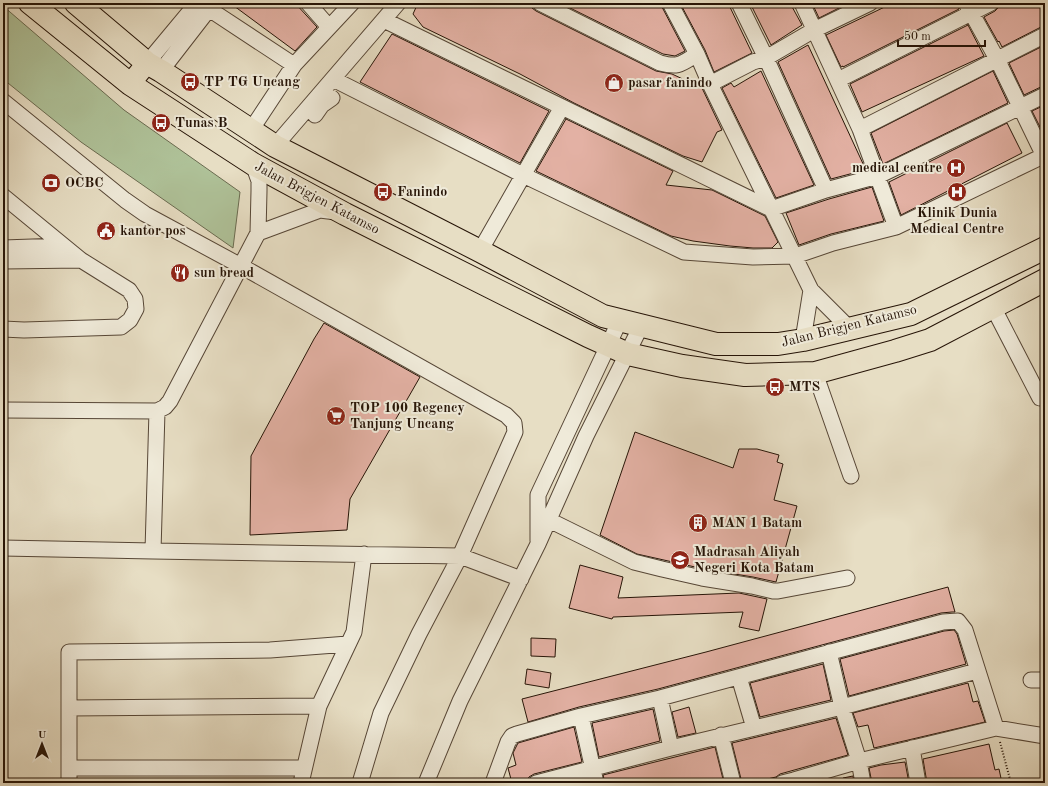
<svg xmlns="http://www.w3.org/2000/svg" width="1048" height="786" viewBox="0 0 1048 786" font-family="'Old Standard TT',serif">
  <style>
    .green { fill: #afc299; stroke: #6a6b50 }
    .building { fill: #e3b1a4; stroke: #261407 }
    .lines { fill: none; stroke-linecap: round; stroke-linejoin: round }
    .minor-casing { stroke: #564636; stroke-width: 17 }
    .major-casing { stroke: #261407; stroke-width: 22 }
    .highway-casing { stroke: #261407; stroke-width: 24 }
    .path { stroke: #261407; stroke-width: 2; stroke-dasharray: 1 2; stroke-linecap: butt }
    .minor { stroke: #efead9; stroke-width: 15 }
    .major { stroke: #e7dec4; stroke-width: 20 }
    .highway { stroke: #e7dec4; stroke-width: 22 }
    .labels { text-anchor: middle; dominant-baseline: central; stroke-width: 4; stroke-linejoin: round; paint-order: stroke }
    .poi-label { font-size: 14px; font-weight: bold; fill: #261407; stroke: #efead9; text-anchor: start }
    .street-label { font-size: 14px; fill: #261407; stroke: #efead9 }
  </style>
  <rect width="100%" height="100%" fill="#e7dec4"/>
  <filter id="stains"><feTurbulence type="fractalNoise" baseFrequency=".005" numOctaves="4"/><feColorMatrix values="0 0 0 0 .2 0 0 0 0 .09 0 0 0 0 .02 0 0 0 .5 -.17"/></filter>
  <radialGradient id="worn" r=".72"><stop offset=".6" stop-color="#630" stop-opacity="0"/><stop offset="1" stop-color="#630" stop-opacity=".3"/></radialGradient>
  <!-- green -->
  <path class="green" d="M3 6 124 110 240 192 233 248 81 142 3 79Z"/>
  <!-- building -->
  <path class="building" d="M230 3H295L317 27 295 51Z
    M418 3H531L532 8 536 11 656 71 672 74 702 88 722 130 717 132 702 162 683 156 574 103 520 74 423 27 413 14Z
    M560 3H661L662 7 685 51 675 56 663 54Z
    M680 3H728L752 53 714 72 705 50Z
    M750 3H790L802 25 771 45Z
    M812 3H849L819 18Z
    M893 3H957L959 9 843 67V66L841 67 826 35Z
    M1006 3H1045V26L1041 27 1002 47 999 41 998 42 984 17 995 11 999 7Z
    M968 25 984 56 862 112 850 84Z
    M392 34 549 111 520 163 360 82Z
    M808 45 865 168V170L831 179 778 62Z
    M1045 45V85L1024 95 1009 63Z
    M761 71 814 185 776 198 722 88 731 83 734 87Z
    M993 71 1008 103 883 164 871 133Z
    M1045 105V137L1032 111Z
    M566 119 673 171 666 185 712 190 765 216 778 242 772 248H753L730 246 693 241 671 236 536 171Z
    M1007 123 1022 153 901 215 889 182Z
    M872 187 884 221 831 234 799 245 786 213 829 199Z
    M324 323 420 377 350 499 347 530 250 535 251 456 314 339Z
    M635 432 733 468 739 449H757L779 455 777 462 783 464 774 500 797 506 776 582 753 577 704 569 637 554 600 535Z
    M580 565 623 577 618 598 739 593 767 599 759 631 739 627 743 612 613 617 612 619 569 608Z
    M948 587 955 612H952L941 613 658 689 579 707 528 722 522 699 706 652Z
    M954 630 957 634 966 664 849 696 840 659 944 631Z
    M531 638 556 639 555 657 531 656Z
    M823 664 831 700 760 717 750 683Z
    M527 669 551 673 549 688 525 684Z
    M968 683 973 702 978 701 985 722 874 748 868 725 858 727 853 713Z
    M689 707 696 733 678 737 672 712Z
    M653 709 660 741 599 757 592 723Z
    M836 718 848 755 780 774 776 777 750 783H742L732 743Z
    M574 727 582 762 534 774 529 777 527 782 523 783H512L508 768 516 765 513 753 518 743Z
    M989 744 995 770 999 769 1002 783H927L923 759Z
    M715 747 724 783H605L603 775Z
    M905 762 909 783H872L869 768 881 765Z
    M853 776 854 783H844L843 778Z"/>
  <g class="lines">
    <!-- minor casing -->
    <g class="minor-casing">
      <path id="minor" d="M203 3 209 9 294 65 352 3
        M308 3 329 27
        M540 3 660 63C679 68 681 64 697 54
        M670 3 697 54 710 84 811 290 850 329
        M739 3 766 58 826 190
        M802 3 860 129 896 227
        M966 3 997 59 1044 156
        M384 20 771 209 826 190 878 176 1045 95
        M147 63 197 3
        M161 71 209 9
        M333 79 523 175 684 252 753 257 795 256 833 243 896 227 1045 155
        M838 80 991 3
        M710 84 753 62 766 58 814 30 870 3
        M3 101 125 200 145 214 241 266 506 415 514 423 515 432 460 556 419 634 381 713 360 783
        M315 115 322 105 332 98
        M860 129 1045 35
        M251 130 294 65
        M275 146 398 3
        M253 164 259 181V191L258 233 320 210 336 212
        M3 196 81 260 129 290 135 299 136 309 130 320 121 327 24 330 3 329
        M3 248 62 246
        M480 251 562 107
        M3 261 81 260
        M993 307 1040 398
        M803 340 811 290
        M815 373 851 476
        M3 410 157 411 165 407 170 401 258 233
        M157 411 153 551 460 556 521 579
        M549 520 634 562 662 569 702 578 752 586 773 591H778L847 578
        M538 541V495L620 320
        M3 548 153 551
        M829 652 842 707 859 761 863 783
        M739 677 754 728
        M1031 680H1045
        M660 698 671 748
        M69 708 319 706
        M581 716 596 783
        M721 735 733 783
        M912 748 918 783
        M69 768H304
        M69 783V652L270 650 348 644
        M301 783 319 706 354 632 364 554
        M426 783 460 701 538 544 586 436 641 326
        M493 783 508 742 512 736 517 734 581 716 660 698 943 622 958 621 965 630 996 728
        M536 783 671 748 842 707 977 671
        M782 783 794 780 859 761 996 728 1045 736"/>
    </g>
    <!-- major casing -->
    <g class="major-casing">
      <path id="major" d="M130 84 147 63"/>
    </g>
    <!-- highway casing -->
    <g class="highway-casing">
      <path id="highway" d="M30 3 130 84 253 164 345 214 588 336 628 354 682 366 745 375 815 373 895 351 930 340 1045 280
        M76 3 147 63 161 71 275 146 480 251 603 316 716 344H778L803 340 911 314 1045 248"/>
    </g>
    <!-- path -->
    <path class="path" d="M1000 742 1011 783"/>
    <!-- minor -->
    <use href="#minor" class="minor"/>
    <!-- major -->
    <use href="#major" class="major"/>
    <!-- highway -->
    <use href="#highway" class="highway"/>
  </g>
  <!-- icons -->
  <defs>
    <g id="bus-disc" transform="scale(1)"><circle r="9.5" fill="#8f2418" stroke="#efead9"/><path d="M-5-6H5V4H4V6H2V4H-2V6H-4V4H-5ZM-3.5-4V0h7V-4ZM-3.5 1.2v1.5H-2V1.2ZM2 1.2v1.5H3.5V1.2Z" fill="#fff"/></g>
    <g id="shop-disc" transform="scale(1)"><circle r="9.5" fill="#8f2418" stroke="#efead9"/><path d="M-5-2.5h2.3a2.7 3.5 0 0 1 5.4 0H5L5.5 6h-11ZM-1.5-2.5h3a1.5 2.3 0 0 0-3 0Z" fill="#fff"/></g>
    <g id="hospital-disc" transform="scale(1)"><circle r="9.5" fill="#8f2418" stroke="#efead9"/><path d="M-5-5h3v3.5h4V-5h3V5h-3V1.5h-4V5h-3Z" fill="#fff"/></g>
    <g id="bank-disc" transform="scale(1)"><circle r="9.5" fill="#8f2418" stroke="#efead9"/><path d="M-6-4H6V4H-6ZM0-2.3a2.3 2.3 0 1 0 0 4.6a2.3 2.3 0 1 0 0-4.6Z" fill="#fff"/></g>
    <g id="civic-disc" transform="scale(1)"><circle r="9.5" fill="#8f2418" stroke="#efead9"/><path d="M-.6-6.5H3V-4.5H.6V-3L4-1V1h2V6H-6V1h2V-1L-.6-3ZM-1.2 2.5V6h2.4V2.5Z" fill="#fff"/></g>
    <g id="restaurant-disc" transform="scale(1)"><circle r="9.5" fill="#8f2418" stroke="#efead9"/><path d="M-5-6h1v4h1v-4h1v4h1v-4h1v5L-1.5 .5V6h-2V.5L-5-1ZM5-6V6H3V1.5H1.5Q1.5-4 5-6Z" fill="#fff"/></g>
    <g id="supermarket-disc" transform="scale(1)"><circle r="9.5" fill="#8f2418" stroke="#efead9"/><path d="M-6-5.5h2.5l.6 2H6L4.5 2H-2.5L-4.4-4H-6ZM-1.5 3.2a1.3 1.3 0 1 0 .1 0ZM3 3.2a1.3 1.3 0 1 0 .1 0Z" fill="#fff"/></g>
    <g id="building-disc" transform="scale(1)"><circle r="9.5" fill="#8f2418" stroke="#efead9"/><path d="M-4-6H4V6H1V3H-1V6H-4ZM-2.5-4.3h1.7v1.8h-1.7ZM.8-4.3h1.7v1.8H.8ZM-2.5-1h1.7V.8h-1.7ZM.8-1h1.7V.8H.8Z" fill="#fff"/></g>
    <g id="school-disc" transform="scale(1)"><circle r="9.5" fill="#8f2418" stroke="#efead9"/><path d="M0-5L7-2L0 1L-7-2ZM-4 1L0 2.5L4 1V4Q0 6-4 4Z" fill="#fff"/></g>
  </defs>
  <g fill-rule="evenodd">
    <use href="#bus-disc" x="190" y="82"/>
    <use href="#shop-disc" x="614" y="83"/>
    <use href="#bus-disc" x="161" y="123"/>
    <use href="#hospital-disc" x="956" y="168"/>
    <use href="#bank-disc" x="51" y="183"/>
    <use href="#bus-disc" x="383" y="192"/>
    <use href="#hospital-disc" x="957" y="192"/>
    <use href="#civic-disc" x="106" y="231"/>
    <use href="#restaurant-disc" x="180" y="273"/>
    <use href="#bus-disc" x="775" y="387"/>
    <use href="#supermarket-disc" x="336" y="416"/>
    <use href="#building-disc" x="698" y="523"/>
    <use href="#school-disc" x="680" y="560"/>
  </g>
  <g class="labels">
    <!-- poi labels -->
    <g class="poi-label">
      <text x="204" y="82">TP TG Uncang</text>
      <text x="628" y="83">pasar fanindo</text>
      <text x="175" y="123">Tunas B</text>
      <text x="942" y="168" text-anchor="end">medical centre</text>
      <text x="65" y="183">OCBC</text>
      <text x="397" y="192">Fanindo</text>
      <text x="957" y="213" text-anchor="middle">Klinik Dunia<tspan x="957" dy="16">Medical Centre</tspan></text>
      <text x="120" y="231">kantor pos</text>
      <text x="194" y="273">sun bread</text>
      <text x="789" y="387">MTS</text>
      <text x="350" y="408">TOP 100 Regency<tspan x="350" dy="16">Tanjung Uncang</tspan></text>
      <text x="712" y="523">MAN 1 Batam</text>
      <text x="694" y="552">Madrasah Aliyah<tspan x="694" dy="16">Negeri Kota Batam</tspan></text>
    </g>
    <!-- street labels -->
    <g class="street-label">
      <text transform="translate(317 198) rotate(28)">Jalan Brigjen Katamso</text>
      <text transform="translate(849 326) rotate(-14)">Jalan Brigjen Katamso</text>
    </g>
  </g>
  <!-- margin -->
  <rect width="1048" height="786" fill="none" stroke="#e7dec4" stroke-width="16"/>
  <rect x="4" y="4" width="1040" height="778" fill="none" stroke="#261407" stroke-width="2"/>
  <rect x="8" y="8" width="1032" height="770" fill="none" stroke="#261407"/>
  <!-- north arrow -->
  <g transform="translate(42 744)" stroke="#efead9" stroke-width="3" paint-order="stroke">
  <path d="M0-3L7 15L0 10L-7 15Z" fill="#261407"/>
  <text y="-6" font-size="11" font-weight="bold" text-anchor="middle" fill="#261407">U</text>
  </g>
  <!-- scale -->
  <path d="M898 40v6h87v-6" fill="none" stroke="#261407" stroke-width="2"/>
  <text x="904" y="40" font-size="12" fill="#261407" stroke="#efead9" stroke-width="3" paint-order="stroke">50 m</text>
  <rect width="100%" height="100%" filter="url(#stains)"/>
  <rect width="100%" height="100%" fill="url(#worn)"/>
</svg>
